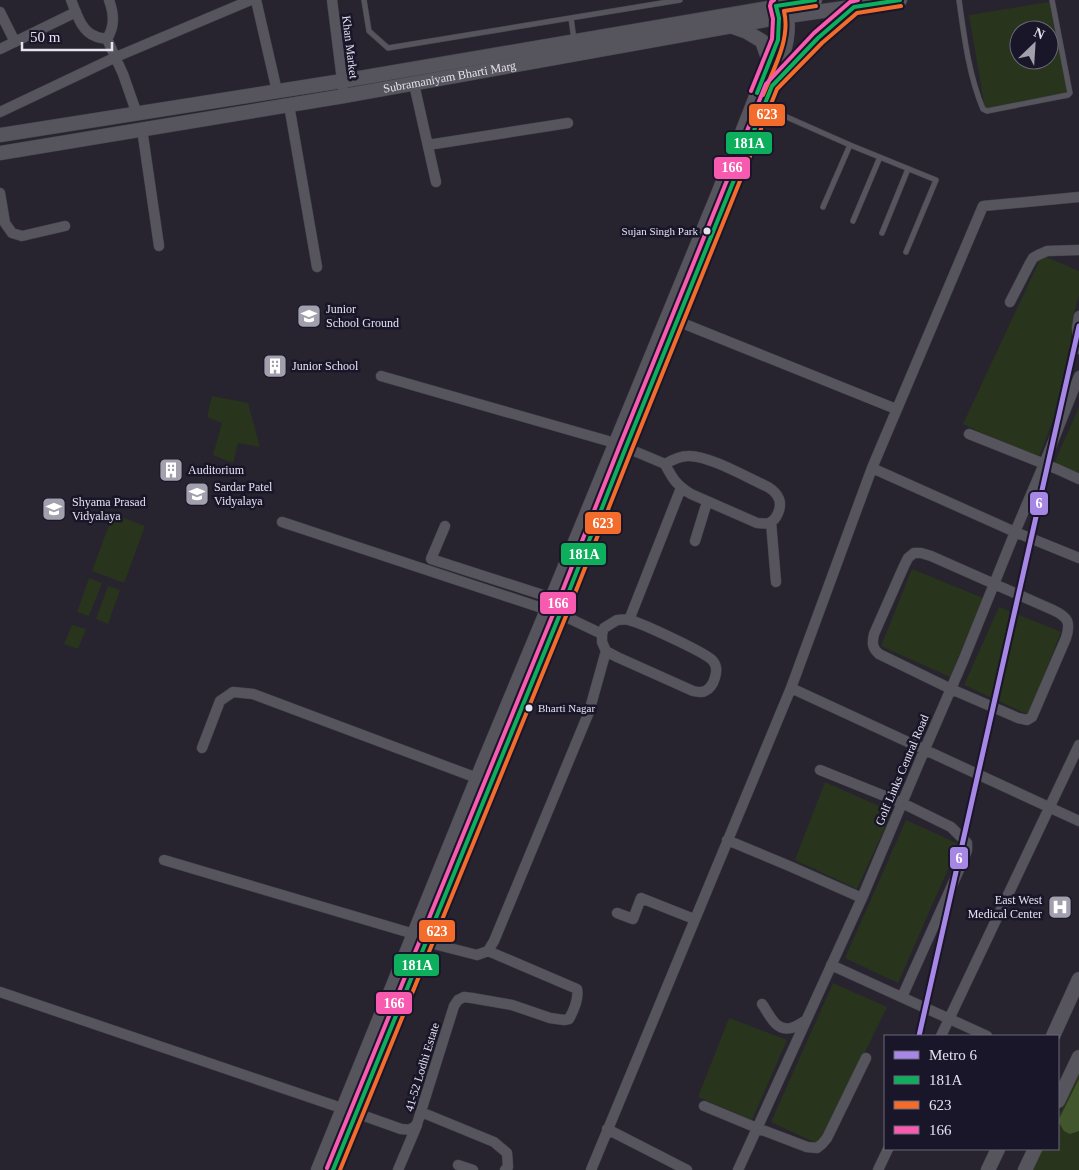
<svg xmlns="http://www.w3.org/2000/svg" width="1079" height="1170" viewBox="0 0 1079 1170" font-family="'Times New Roman',serif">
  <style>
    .green { fill: #28341c; fill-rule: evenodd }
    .forest { fill: #42562e }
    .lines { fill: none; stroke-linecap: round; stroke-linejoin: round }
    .lane-casing { stroke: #43414a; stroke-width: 6 }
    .street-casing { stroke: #43414a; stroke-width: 11 }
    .secondary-casing { stroke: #43414a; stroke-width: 15 }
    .lane { stroke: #56545c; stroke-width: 5 }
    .street { stroke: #56545c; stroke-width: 10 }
    .secondary { stroke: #56545c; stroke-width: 14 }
    .bus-1-casing { stroke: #1a1629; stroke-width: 8 }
    .bus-2-casing { stroke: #1a1629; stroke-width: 8 }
    .bus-3-casing { stroke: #1a1629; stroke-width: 8 }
    .bus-1 { stroke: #0daf5c; stroke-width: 4 }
    .bus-2 { stroke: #f36c2b; stroke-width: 4 }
    .bus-3 { stroke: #f75aaf; stroke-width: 4 }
    .metro-1-casing { stroke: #1a1629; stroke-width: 9 }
    .metro-1 { stroke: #a787e6; stroke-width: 5 }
    .bus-dot { fill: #e5e3f0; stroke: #1a1629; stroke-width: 2 }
    .labels { text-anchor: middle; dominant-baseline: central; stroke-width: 5; stroke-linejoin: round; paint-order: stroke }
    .bus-label { font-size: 11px; fill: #e5e3f0; stroke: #1a1629; text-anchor: end }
    .street-label { font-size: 12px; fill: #e5e3f0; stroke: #1a1629 }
    .poi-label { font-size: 12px; fill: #e5e3f0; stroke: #1a1629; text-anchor: start }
    .line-badge { stroke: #1a1629; stroke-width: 2 }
    .badge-label { font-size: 14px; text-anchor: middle; font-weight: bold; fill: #fff }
  </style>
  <rect width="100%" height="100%" fill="#27242f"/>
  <!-- green -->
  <path class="green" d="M1055 1 1070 98 985 109 969 15ZM1019 30H1049V60H1019Z
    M1042 255 1079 271V295L1074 313 1070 351 1073 369 1038 459 963 424Z
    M212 396 248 403 260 447 238 443 233 463 213 455 222 423 207 417Z
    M1079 407V477L1053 466Z
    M113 514 145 526 124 583 92 571Z
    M912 569 983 598 950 677 881 646Z
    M89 578 102 583 89 616 77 612Z
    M108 586 120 590 108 624 96 619Z
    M999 607 1061 632 1029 715 964 685Z
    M72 625 86 629 78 649 64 644Z
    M825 782 892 812 857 889 795 860Z
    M906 820 959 844 898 983 845 958Z
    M833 983 887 1007 820 1145 771 1122Z
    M729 1018 787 1040 752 1120 698 1097Z
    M1079 1074V1170H1031L1042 1149H1058V1117Z"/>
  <!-- forest -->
  <path class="forest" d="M1079 1079V1131L1070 1134 1064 1131 1058 1121Z"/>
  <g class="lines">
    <!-- lane casing -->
    <g class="lane-casing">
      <path id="lane" d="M364 0 369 31 388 48 680 0
        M959 0C964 36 969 76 983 109L987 111 1068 95 1070 93 1052 0
        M571 18 574 40
        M764 107 850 145 936 180 906 252
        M823 207 850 145
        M853 221 880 157
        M882 233 908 169"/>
    </g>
    <!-- street casing -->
    <g class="street-casing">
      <path id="street" d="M71 0C76 12 81 31 95 36 98 38 103 38 107 39
        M256 0 277 91
        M332 0 344 96
        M0 12 15 42
        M107 39 123 74 137 114
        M107 39C115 26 114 14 109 0
        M0 49 76 12
        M414 84 436 182
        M289 105 317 267
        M0 112 116 57 251 0
        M142 129 159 246
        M428 145 568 123
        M0 193 5 223 12 233 22 236 65 226
        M1010 302 1029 265 1033 258 1038 255 1047 251 1079 250
        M1079 316 1077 328 1079 349
        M677 321 896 409
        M381 376 615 443 665 464C672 478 677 486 691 494L757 523C761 523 765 524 769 523 777 520 782 507 779 499 777 494 773 490 768 487 748 478 708 455 688 456 680 456 672 460 665 464
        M969 434 1057 469 1079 479
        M872 468 1015 532 1079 558
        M282 522 560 614 602 634
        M771 522 776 582
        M445 526 431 559 552 598
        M695 541 707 502
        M914 553H921L931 556 1053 610C1068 617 1071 622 1066 638L1032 717 1027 720 1018 718 951 689 879 654C872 648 872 643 874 634L904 566 908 558Z
        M617 620C620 620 625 619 629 620 639 622 707 653 713 661 720 669 714 687 705 691 701 693 697 692 693 691L617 657 606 651 602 642V634L604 628Z
        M629 620 681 488
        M791 688 1079 821
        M202 748 220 701 233 692 253 694 477 778
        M820 770 902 803 951 827 967 843V850L963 861 902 997
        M727 840 787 865 862 898
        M164 860 414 934
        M617 913 633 919 641 898 694 919
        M426 942 477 955 488 951 494 941 589 712 606 651
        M831 965 987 1036
        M0 992 356 1113 401 1129C409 1130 412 1130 417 1124L454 1006 458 1000 464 997 472 998 512 1005 550 1018 564 1020 569 1019C574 1010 579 999 577 989L488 951
        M762 1004C769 1013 775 1032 791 1028 796 1027 801 1023 805 1021
        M941 1036 1079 745
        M704 1106 757 1128 807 1147 817 1148 822 1144 827 1138 866 1058
        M421 1112 494 1142 507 1153 508 1167 505 1170
        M607 1129 687 1170
        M458 1165 473 1170
        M398 1170 417 1125
        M591 1170 791 688 872 468 983 206 1079 197
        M738 1170 862 898 924 751 963 661 1015 532 1044 464 1079 376
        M878 1170 888 1149"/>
    </g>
    <!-- secondary casing -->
    <g class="secondary-casing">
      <g id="secondary">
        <path d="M733 27 747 32 762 41 769 61"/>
        <path d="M776 81 818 38 854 7"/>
        <path d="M0 135 342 81 815 0"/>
        <path id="s1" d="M0 153 344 96 788 16 900 0"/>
        <path d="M1053 1036 1079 979"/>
        <path d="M1058 1101 1079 1057"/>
        <path d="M318 1170 483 764 538 632 718 194 778 40 779 30 778 13"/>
        <path d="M333 1170C482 810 627 447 772 86 782 57 793 36 785 5"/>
        <path d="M988 1170 998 1149"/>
        <path d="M1025 1170 1035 1149"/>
      </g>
    </g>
    <!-- lane -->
    <use href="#lane" class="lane"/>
    <!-- street -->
    <use href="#street" class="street"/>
    <!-- secondary -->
    <use href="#secondary" class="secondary"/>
    <!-- bus-1 casing -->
    <g class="bus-1-casing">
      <path id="bus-1" d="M757 93 778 40 779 18 776 6 815 0
        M333 1170 560 614 626 447 772 86 818 38 854 7 900 0"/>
    </g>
    <!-- bus-2 casing -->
    <g class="bus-2-casing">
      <path id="bus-2" d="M763 95C773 70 791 39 784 11L816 6
        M340 1170 566 616 632 449 777 89 822 43 857 13 901 6"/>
    </g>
    <!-- bus-3 casing -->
    <g class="bus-3-casing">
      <path id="bus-3" d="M751 91 772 39 773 19 770 6 771 2 774 0
        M327 1168 554 612 620 445 766 84 814 33 850 2 858 0"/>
    </g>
    <!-- bus-1 -->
    <use href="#bus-1" class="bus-1"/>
    <!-- bus-2 -->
    <use href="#bus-2" class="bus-2"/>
    <!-- bus-3 -->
    <use href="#bus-3" class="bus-3"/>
    <!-- metro-1 casing -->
    <g class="metro-1-casing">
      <path id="metro-1" d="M919 1036 1079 326"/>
    </g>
    <!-- metro-1 -->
    <use href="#metro-1" class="metro-1"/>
  </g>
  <!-- icons -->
  <defs>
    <g id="school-square" transform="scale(1.25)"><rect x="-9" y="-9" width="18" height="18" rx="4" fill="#a2a0ac" stroke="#1a1629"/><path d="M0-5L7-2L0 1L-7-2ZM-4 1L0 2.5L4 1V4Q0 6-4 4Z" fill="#fff"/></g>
    <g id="building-square" transform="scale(1.25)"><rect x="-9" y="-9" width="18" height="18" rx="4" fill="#a2a0ac" stroke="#1a1629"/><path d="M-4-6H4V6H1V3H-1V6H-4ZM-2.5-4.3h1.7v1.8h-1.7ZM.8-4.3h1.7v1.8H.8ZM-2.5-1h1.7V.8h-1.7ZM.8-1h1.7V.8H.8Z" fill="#fff"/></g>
    <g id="hospital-square" transform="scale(1.25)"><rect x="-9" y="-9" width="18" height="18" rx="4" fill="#a2a0ac" stroke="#1a1629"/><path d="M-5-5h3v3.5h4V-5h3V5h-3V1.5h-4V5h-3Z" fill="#fff"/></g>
  </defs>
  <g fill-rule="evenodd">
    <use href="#school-square" x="309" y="316"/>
    <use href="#building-square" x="275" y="366"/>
    <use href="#building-square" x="171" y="470"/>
    <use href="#school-square" x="197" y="494"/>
    <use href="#school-square" x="54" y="509"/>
    <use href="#hospital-square" x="1060" y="907"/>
  </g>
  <!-- markers -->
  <g class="bus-dot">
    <circle cx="707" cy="231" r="4.5"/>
    <circle cx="529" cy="708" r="4.5"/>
  </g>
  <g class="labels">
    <!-- bus labels -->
    <g class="bus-label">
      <text x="698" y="231">Sujan Singh Park</text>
      <text x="538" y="708" text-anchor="start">Bharti Nagar</text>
    </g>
    <!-- street labels -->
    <g class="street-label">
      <text transform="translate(350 47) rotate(83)">Khan Market</text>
      <text stroke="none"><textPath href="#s1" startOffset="456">Subramaniyam Bharti Marg</textPath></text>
      <text transform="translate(902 770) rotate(-67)">Golf Links Central Road</text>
      <text transform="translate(422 1067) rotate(-73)">41-52 Lodhi Estate</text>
    </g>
    <!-- poi labels -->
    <g class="poi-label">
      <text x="326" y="309">Junior<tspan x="326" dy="14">School Ground</tspan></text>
      <text x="292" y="366">Junior School</text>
      <text x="188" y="470">Auditorium</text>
      <text x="214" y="487">Sardar Patel<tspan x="214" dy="14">Vidyalaya</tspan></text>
      <text x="72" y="502">Shyama Prasad<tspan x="72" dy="14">Vidyalaya</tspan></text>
      <text x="1042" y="900" text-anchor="end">East West<tspan x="1042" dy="14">Medical Center</tspan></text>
    </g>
  </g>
  <g class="line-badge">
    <rect x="748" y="103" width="38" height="24" rx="5" fill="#f36c2b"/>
    <rect x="725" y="131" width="48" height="24" rx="5" fill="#0daf5c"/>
    <rect x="713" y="156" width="38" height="24" rx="5" fill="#f75aaf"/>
    <rect x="1029" y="491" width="20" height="25" rx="5" fill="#a787e6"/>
    <rect x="584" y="511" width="38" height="24" rx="5" fill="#f36c2b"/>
    <rect x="560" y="542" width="47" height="24" rx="5" fill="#0daf5c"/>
    <rect x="539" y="591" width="38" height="24" rx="5" fill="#f75aaf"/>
    <rect x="949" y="846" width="20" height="24" rx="5" fill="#a787e6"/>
    <rect x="418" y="919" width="38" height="24" rx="5" fill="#f36c2b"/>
    <rect x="393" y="953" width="47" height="24" rx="5" fill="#0daf5c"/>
    <rect x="375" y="991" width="38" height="24" rx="5" fill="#f75aaf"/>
  </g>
  <g class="badge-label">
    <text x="767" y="119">623</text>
    <text x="749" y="148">181A</text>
    <text x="732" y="172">166</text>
    <text x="1039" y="508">6</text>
    <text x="603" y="528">623</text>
    <text x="584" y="559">181A</text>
    <text x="558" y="608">166</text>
    <text x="959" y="863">6</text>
    <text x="437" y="936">623</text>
    <text x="417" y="970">181A</text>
    <text x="394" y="1008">166</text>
  </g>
  <!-- legend -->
  <rect x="884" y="1035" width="175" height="115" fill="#1a1629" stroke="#6b6879"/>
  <rect x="894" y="1051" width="25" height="8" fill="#a787e6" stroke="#6b6879"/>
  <text x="929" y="1060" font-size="15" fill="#e5e3f0">Metro 6</text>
  <rect x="894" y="1076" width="25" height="8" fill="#0daf5c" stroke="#6b6879"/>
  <text x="929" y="1085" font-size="15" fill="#e5e3f0">181A</text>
  <rect x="894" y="1101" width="25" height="8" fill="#f36c2b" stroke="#6b6879"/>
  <text x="929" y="1110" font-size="15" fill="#e5e3f0">623</text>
  <rect x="894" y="1126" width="25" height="8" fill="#f75aaf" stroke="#6b6879"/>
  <text x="929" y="1135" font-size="15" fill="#e5e3f0">166</text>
  <!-- north arrow -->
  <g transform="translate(1034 45) rotate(25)"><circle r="24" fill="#1a1629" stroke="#6b6879"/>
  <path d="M0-4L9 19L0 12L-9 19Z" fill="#a2a0ac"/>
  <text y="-8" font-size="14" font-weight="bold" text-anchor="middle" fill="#e5e3f0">N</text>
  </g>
  <!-- scale -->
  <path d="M22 42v8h90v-8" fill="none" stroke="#e5e3f0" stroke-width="2.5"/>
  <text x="30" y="42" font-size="15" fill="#e5e3f0" stroke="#1a1629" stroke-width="4" paint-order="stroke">50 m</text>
</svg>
